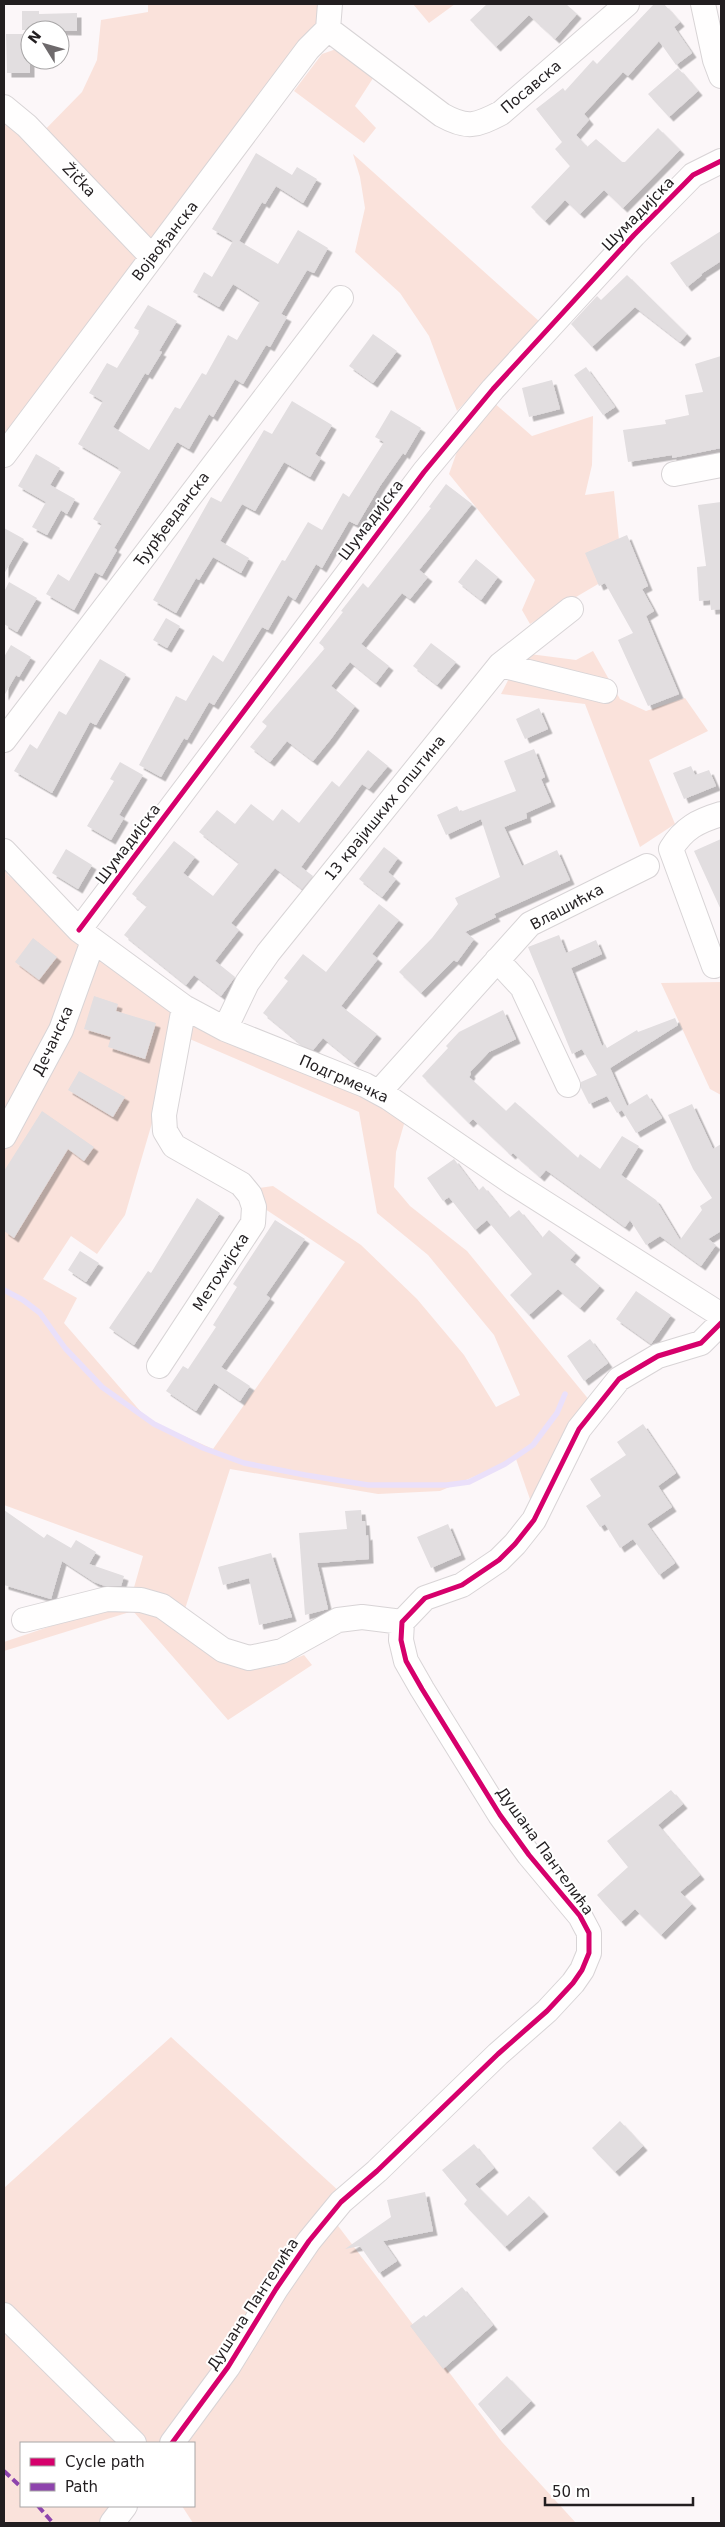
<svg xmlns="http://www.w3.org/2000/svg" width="725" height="2527" viewBox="0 0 725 2527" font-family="'DejaVu Sans',sans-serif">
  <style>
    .green { fill: #fae2db }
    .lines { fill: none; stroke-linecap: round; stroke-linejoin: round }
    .stream { stroke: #eae0fa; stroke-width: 5.5 }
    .building { fill: #e2dee0; filter: url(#shadow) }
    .minor-casing { stroke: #d8d4d6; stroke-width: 26 }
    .minor { stroke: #fffefe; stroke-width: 24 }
    .quiet { stroke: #8e44ad; stroke-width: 4; stroke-dasharray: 8 4; stroke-linecap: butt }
    .cycleway-casing { stroke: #fff; stroke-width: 8 }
    .cycleway { stroke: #d6006c; stroke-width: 5 }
    .labels { text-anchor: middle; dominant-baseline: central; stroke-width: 4; stroke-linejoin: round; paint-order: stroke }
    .street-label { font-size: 15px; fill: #221e20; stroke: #fff }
  </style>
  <defs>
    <filter id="shadow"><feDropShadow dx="4.5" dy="4.5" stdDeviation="0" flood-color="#0004"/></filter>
  </defs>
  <rect width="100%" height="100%" fill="#fcf7f9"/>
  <!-- green -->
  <path class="green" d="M148 4H324V15L4 452V119L33 142 82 92 97 60 101 20 148 12Z
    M413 4H455L429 23Z
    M342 47 377 72 355 106 376 128 364 143 294 91 322 54Z
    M353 154 540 322 457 411 429 336 400 293 355 252 365 208 360 177Z
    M493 402 532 436 593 416 592 465 585 495 614 491 622 570 530 624 522 610 535 580 449 474 460 443Z
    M593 651 620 699 646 711 685 698 708 731 649 760 675 824 640 847 585 704 501 694 522 653 576 660Z
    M4 869 8 875 176 1013 152 1123 125 1215 97 1254 71 1236 43 1279 77 1298 64 1323 148 1420 213 1449 345 1262 256 1203 253 1189 273 1186 361 1245 417 1299 464 1355 496 1407 520 1395 494 1335 428 1255 377 1213 359 1112 185 1037 188 1019 406 1117 396 1152 394 1187 410 1206 467 1251 590 1401 531 1502 516 1459 440 1491 378 1494 230 1469 184 1612 133 1591 143 1556 4 1505Z
    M721 982V1095L710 1089 661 983Z
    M128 1600 246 1669 276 1666 304 1655 312 1665 228 1720 133 1611 4 1651V1642Z
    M171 2037 341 2193 326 2210 502 2442 576 2523H193L182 2506H194V2443H21V2506H124L112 2523H4V2188Z"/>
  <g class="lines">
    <!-- stream -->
    <path class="stream" d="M4 1290 23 1300 40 1313 65 1348 102 1387 154 1424 203 1448 244 1463 305 1475 368 1485H447L469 1482 505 1464 533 1445 557 1413 565 1394"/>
  </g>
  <!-- building -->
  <path class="building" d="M487 4H566L577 14 555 39 529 15 496 47 470 20Z
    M654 4H664L680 22 674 27 692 53 676 65 659 41 628 76 623 72 584 114 589 120 576 135 587 147 596 139 622 162H625L658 128 680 150 623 208 604 190 580 214 565 200 545 221 531 207 570 166 555 149 562 142 536 109 563 88 565 91 593 60 597 64Z
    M22 11H39V14L77 13V31L22 30Z
    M6 34H30V73H7Z
    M678 68 698 91 669 117 648 94Z
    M256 153 292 175 297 167 317 179 303 203 276 186 265 204 262 202 239 241 278 264 298 230 328 248 314 273 307 270 281 314 287 317 270 347 266 345 243 384 235 379 213 417 209 414 189 449 177 442 114 548 117 550 102 576 95 572 74 610 46 594 58 574 69 581 102 524 93 519 121 472 118 470 119 468 78 444 103 401 89 393 107 363 117 368 140 331 134 328 148 305 177 321 159 351 162 352 148 375 145 373 113 427 149 450 175 407 180 409 202 373 206 375 228 335 237 340 260 301 233 284 219 307 193 292 204 272 212 277 233 241 212 229Z
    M721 231V261L701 274 702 275 687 287 670 263Z
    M627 275 687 334 680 342 635 307 592 347 571 324 597 296 601 300Z
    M373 334 397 351 373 383 349 366Z
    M721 356V448L672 458V455L628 462 623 430 666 424 665 420 689 415 685 395 703 392 695 364Z
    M586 367 615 407 603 415 574 375Z
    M552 380 560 409 529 417 522 388Z
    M292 401 332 425 315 454 321 458 310 477 284 462 255 511 242 504 220 541 249 558 241 573 213 557 199 580 196 578 176 613 153 600 211 497 221 502 264 430 272 434Z
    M391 410 421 428 405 455 403 453 380 486 357 525 349 521 322 568 316 564 295 600 288 595 268 630 262 627 214 705 209 702 187 740 184 738 161 777 139 765 176 696 186 701 213 655 223 662 282 560 285 561 308 522 322 530 343 493 349 497 384 442 375 437Z
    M36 454 60 468 50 485 75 499 67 514 61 510 47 535 32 527 46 502 18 486Z
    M446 484 472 504 419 570 428 577 410 599 402 593 361 644 389 666 376 683 350 662 331 686 355 706 331 739 313 761 287 741 270 762 250 747 267 726 262 722 325 648 319 643 343 612 341 611 363 583 368 588 431 508 429 507Z
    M721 502V609L711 610 710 600 699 601 697 567 706 566 698 505Z
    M4 528 24 539 4 574Z
    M627 535 648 586 642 589 654 611 646 616 679 694 648 706 618 640 633 633 605 583 599 586 585 553Z
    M476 559 498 577 481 600 458 582Z
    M9 582 37 598 17 632 4 624V592Z
    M166 618 180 626 167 648 153 640Z
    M431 643 456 662 437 685 413 666Z
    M11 645 31 657 19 677 16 675 4 696V657Z
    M100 659 126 674 96 725 90 722 52 793 14 771 30 744 37 749 59 711 66 715Z
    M539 708 548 729 525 739 516 719Z
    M534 749 545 777 541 779 551 802 526 813 527 818 504 827 522 866 557 850 570 880 494 914 496 917 465 932 474 939 457 962 454 960 421 993 399 972 432 938 458 904 455 898 500 877 481 819 446 835 437 815 457 806 460 812 516 791 504 761Z
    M368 750 388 766 369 789 362 784 301 867 313 876 302 889 275 868 231 923 239 930 215 961 235 977 221 996 194 975 186 985 124 935 147 906 132 894 174 841 195 857 183 873 213 896 239 863 199 832 217 810 235 824 251 804 273 821 282 809 299 823 332 781 339 787Z
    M120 762 143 775 119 815 124 818 111 840 87 826 114 781 110 779Z
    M691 766 695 775 709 770 716 786 684 799 673 773Z
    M721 839V910L694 851Z
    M384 847 398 858 388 872 396 879 382 897 359 879Z
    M66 849 92 865 78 889 52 873Z
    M379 904 399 920 372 954 378 959 341 1006 377 1034 354 1063 323 1038 313 1050 303 1046 263 1013 288 981 284 978 303 954 326 972Z
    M559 935 566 953 596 940 602 954 571 968 602 1046 605 1044 607 1048 637 1030 638 1032 675 1018 678 1025 610 1068 627 1106 647 1094 662 1118 636 1133 622 1110 617 1113 607 1096 589 1104 581 1088V1082L597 1075 582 1049 572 1054 528 947Z
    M33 938 57 957 39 980 15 962Z
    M94 996 118 1004 116 1011 156 1023 145 1059 108 1047 111 1037 84 1029Z
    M503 1010 516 1039 489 1052 470 1072 471 1074 469 1077 506 1111 515 1102 578 1158 580 1154 600 1169 622 1136 639 1146 621 1175 656 1200 680 1240 702 1210 700 1206 712 1198 693 1169 668 1115 692 1104 713 1149 721 1144V1231L708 1239 716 1245 701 1266 660 1236 646 1245 630 1220 625 1227 546 1170 540 1177 513 1153 511 1155 473 1119 469 1123 422 1076 448 1048 446 1046 459 1032Z
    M79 1071 125 1097 113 1117 68 1090Z
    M42 1111 94 1147 84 1161 68 1149 14 1238 4 1231V1171Z
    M454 1159 478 1191 483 1186 509 1218 519 1210 542 1238 549 1230 576 1253 570 1260 600 1286 580 1308 558 1289 529 1315 510 1295 532 1274 487 1220 475 1230 449 1197 443 1201 427 1178Z
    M197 1198 220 1213 134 1345 109 1328 148 1271 151 1273Z
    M275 1220 305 1239 266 1295 270 1298 221 1367 250 1386 240 1401 214 1383 196 1411 166 1391 183 1366 188 1369 216 1327 213 1325 237 1287 233 1284Z
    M80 1251 99 1263 86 1282 68 1270Z
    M636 1291 671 1315 651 1344 616 1319Z
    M590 1339 608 1363 584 1381 567 1356Z
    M643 1424 676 1473 658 1486 672 1507 647 1524 675 1563 659 1575 633 1539 620 1548 605 1524 600 1527 586 1506 601 1496 590 1479 626 1455 617 1442Z
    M4 1510 44 1538 47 1534 71 1548 76 1540 96 1552 89 1564 124 1576 121 1586H105L94 1582 62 1561 51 1599 4 1585Z
    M361 1510 362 1521H365L366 1536 368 1535 369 1559 317 1563 328 1609 305 1615 299 1533 347 1529 345 1511Z
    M448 1524 461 1555 431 1568 417 1537Z
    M271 1553 292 1617 259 1625 249 1578 223 1585 218 1567Z
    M671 1790 683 1804 658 1825 700 1875 680 1892 692 1904 661 1935 635 1909 621 1922 597 1895 628 1867 607 1841Z
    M620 2121 643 2146 615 2172 592 2148Z
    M474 2144 494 2168 475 2184 507 2216 529 2196 544 2212 505 2247 464 2204 467 2200 442 2170Z
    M425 2192 433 2231 383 2241 397 2261 379 2273 360 2246 345 2249 391 2217 387 2200Z
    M462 2287 493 2325 443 2369 410 2326 424 2315 426 2317Z
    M507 2376 531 2401 500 2431 478 2404Z"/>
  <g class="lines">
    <!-- minor casing -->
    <g class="minor-casing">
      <path id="minor" d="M703 4 715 60 721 76
        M328 29 442 115C467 129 476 126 501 113L627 4
        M328 29 330 4
        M4 107 27 126 152 257
        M4 455 308 49 328 29
        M674 474 721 465
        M500 665 605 691
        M4 740 341 298
        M4 851 79 930 184 1007 225 1029 365 1085 389 1098 513 1183 721 1315
        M79 930 424 472 493 389 634 235 693 175 721 161
        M497 960 522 987 568 1085
        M714 966 671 849C684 828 698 821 721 814
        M225 1029 247 983 268 953 500 665 571 609
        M379 1092 530 924 647 866
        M4 1136 61 1030 93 941
        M159 1366 253 1223 254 1207 250 1195 241 1184 174 1146 165 1131 164 1115 184 1007
        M24 1620 107 1599 141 1600 162 1606 223 1650 249 1658 282 1651 338 1620 362 1617 402 1622
        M4 2315 134 2443
        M172 2443 228 2367 276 2289 309 2241 341 2202 377 2171 498 2054 547 2011 573 1983 582 1970 589 1953V1933L580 1916 529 1855 500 1815 422 1689 406 1661 401 1640 402 1622 425 1598 462 1585 499 1560 515 1544 534 1520 579 1429 619 1379 658 1356 701 1343 721 1323
        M112 2523 125 2506"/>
    </g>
    <!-- minor -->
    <use href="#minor" class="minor"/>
    <!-- quiet -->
    <path class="quiet" d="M4 2471 21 2487
      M38 2506 53 2523"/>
    <!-- cycleway casing -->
    <g class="cycleway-casing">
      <path id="cycleway" d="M79 930 424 472 493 389 634 235 693 175 721 161
        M172 2443 228 2367 276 2289 309 2241 341 2202 377 2171 498 2054 547 2011 573 1983 582 1970 589 1953V1933L580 1916 529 1855 500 1815 422 1689 406 1661 401 1640 402 1622 425 1598 462 1585 499 1560 515 1544 534 1520 579 1429 619 1379 658 1356 701 1343 721 1323"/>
    </g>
    <!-- cycleway -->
    <use href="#cycleway" class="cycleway"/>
  </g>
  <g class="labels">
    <!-- street labels -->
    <g class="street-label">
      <text transform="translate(531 87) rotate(-40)">Посавска</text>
      <text transform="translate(79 180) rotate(46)">Žička</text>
      <text transform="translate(638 214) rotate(-46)">Шумадијска</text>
      <text transform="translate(165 241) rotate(-52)">Војвођанска</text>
      <text transform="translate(172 519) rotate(-53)">Ђурђевданска</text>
      <text transform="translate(371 520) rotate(-53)">Шумадијска</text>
      <text transform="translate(385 808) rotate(-51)">13 крајишких општина</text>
      <text transform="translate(128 844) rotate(-53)">Шумадијска</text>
      <text transform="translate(567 907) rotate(-28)">Влашићка</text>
      <text transform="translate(53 1041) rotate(-65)">Дечанска</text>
      <text transform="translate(344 1079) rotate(24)">Подгрмечка</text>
      <text transform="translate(221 1272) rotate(-57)">Метохијска</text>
      <text transform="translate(545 1851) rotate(54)">Душана Пантелића</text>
      <text transform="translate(253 2304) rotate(-57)">Душана Пантелића</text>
    </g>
  </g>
  <!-- border -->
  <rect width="725" height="2527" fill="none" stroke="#221e20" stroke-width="10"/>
  <!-- legend -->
  <rect x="20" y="2442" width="175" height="65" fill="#ffffff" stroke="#a7a5a6"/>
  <rect x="30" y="2458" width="25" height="8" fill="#d6006c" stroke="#a7a5a6"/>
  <text x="65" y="2467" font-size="15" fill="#221e20">Cycle path</text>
  <rect x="30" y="2483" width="25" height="8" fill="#8e44ad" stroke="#a7a5a6"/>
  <text x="65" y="2492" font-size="15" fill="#221e20">Path</text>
  <!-- north arrow -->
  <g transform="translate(45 45) rotate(307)"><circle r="24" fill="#ffffff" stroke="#a7a5a6"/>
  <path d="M0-4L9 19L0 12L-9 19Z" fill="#6e6a6c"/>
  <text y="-8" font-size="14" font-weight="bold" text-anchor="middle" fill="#221e20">N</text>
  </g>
  <!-- scale -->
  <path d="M545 2497v8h148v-8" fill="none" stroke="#221e20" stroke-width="2.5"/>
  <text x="552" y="2497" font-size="15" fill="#221e20" stroke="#ffffff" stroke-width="4" paint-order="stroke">50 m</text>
</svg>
